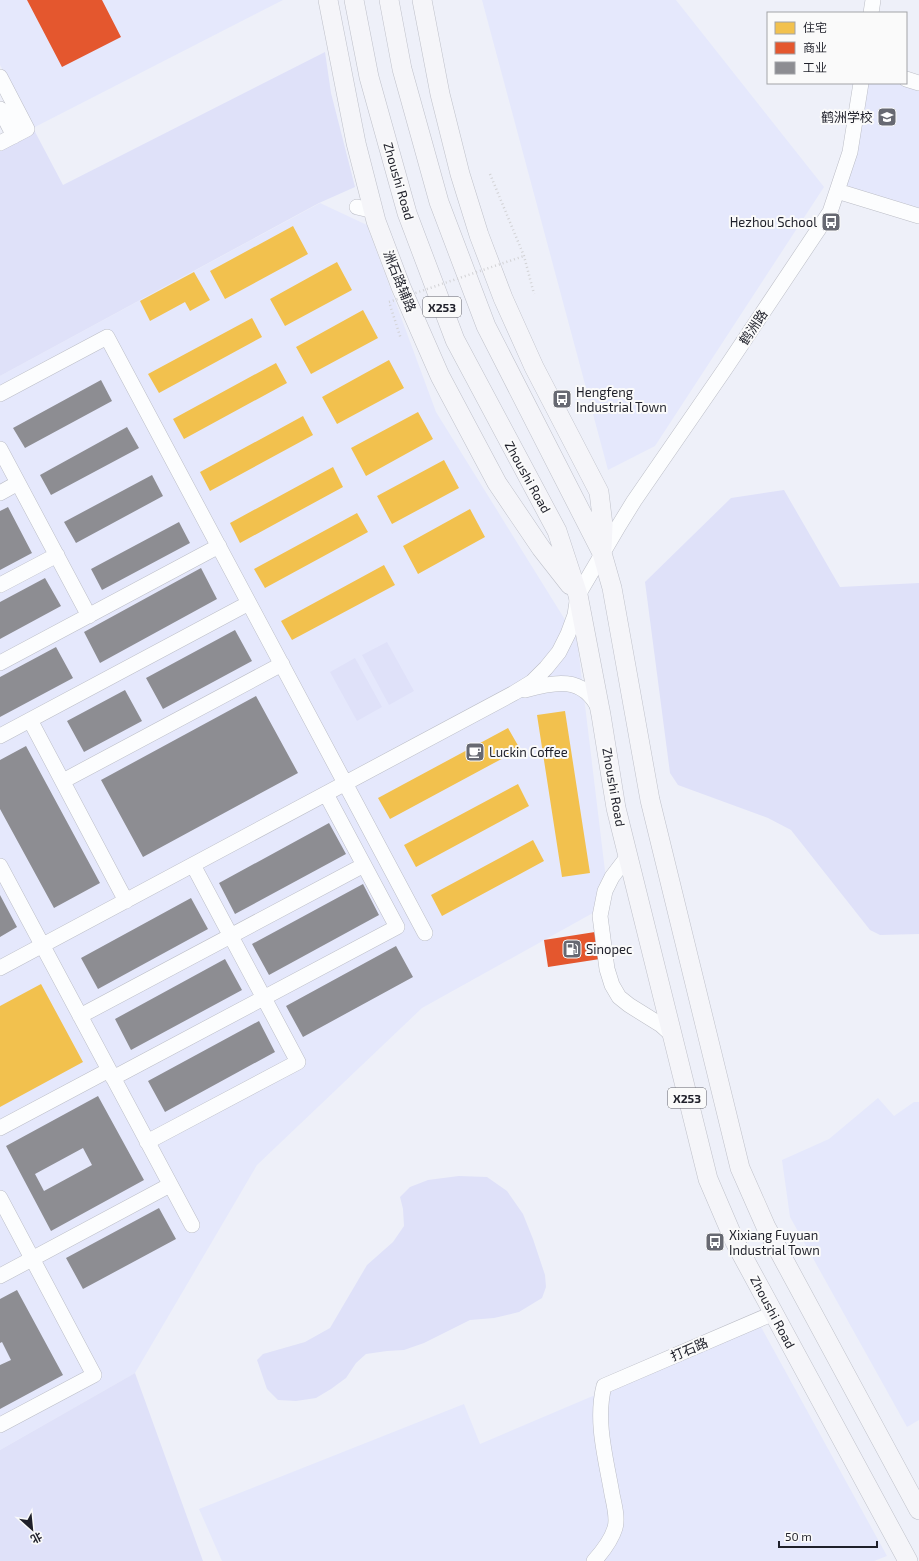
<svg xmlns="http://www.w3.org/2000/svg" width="919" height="1561" viewBox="0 0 919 1561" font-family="'Exo 2','Noto Sans SC',sans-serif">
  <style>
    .built { fill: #e5e8fc }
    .green { fill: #dfe1f9 }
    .homes { fill: #f2c14e }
    .shops { fill: #e4572e }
    .industry { fill: #8d8d92; fill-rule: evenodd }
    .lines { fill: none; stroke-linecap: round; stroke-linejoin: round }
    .minor-casing { stroke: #bbbdc6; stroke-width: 16 }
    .major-casing { stroke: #bfc1ca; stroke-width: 20 }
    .path { stroke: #d2d2d5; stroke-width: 2.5; stroke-dasharray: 1 3; stroke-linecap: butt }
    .minor { stroke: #fcfdfe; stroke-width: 15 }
    .major { stroke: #f5f5f9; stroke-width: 19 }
    .path-bridge { stroke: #d2d2d5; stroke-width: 2.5; stroke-dasharray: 1 3; stroke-linecap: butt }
    .labels { text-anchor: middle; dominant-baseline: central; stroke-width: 4; stroke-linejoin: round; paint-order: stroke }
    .shield { fill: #fafafa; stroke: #616168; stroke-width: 1 }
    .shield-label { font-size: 12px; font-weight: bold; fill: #1f202a }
    .poi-label { font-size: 13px; fill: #1f202a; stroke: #fafafa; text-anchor: start }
    .street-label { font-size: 13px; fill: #1f202a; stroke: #fafafa }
  </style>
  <rect width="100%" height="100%" fill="#eef0f9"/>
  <!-- built -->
  <path class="built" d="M0 0H283L33 128 0 65Z
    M482 0H676L824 187 655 446 608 470Z
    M861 83H919V216L837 191Z
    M320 203 367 225 436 412 577 639 609 904 422 1008 257 1165 135 1373 0 1450V376Z
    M878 1098 894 1116 914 1102H919V1420L907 1427 790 1217 782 1160 829 1139Z
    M760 1325 887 1556 874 1561H222L199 1509 464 1404 480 1444Z"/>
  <!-- green -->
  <path class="green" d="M325 52 331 93 355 187 319 203 0 376V144L33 128 63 185Z
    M784 490 840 587 919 583V934L880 935 870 930 791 830 768 818 678 785 670 773 645 582 731 498Z
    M387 642 414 691 389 705 362 655Z
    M355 658 382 707 357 721 330 672Z
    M459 1176 487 1177 507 1191 523 1214 533 1239 545 1275 546 1287 542 1298 519 1312 494 1318 470 1320 424 1343 404 1350 387 1351 366 1354 356 1363 346 1378 331 1389 316 1398 296 1401 278 1400 267 1389 257 1360 263 1354 305 1342 330 1328 367 1265 393 1242 404 1226 403 1209 400 1197 410 1187 428 1180Z
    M135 1373 203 1561H0V1450Z"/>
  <!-- homes -->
  <path class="homes" d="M293 226 308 254 225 299 210 271Z
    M337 262 352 290 285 326 270 299Z
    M194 272 210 300 190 311 185 302 150 321 140 301Z
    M363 310 378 338 311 374 296 347Z
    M252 318 262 337 159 393 148 374Z
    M389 360 404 388 337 424 322 397Z
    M276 363 287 383 184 439 173 419Z
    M418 412 433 439 366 476 351 448Z
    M303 416 313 435 210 491 200 472Z
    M444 460 459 488 392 524 377 496Z
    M333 467 343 487 240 543 230 523Z
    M470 509 485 537 418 574 403 546Z
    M357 513 368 532 265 588 254 569Z
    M384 565 395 585 292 640 281 621Z
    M565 711 590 873 562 877 537 715Z
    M508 728 520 749 390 819 378 798Z
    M518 784 529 806 416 867 404 845Z
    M533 840 544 861 442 916 431 895Z
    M41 984 83 1062 0 1107V1006Z"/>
  <!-- shops -->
  <path class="shops" d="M27 0H102L121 37 62 67Z
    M595 932 600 959 548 967 544 940Z"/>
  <!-- industry -->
  <path class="industry" d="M101 380 112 401 25 448 13 428Z
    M127 427 139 448 51 495 40 475Z
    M152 475 163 496 76 543 64 522Z
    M8 507 32 553 0 570V511Z
    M179 522 190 543 102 590 91 569Z
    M201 568 217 599 100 663 84 632Z
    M45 578 61 606 0 639V602Z
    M235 630 252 661 163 709 146 678Z
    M56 647 73 678 0 717V677Z
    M125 690 142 721 84 752 67 721Z
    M256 696 298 773 143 857 101 780Z
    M26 746 100 883 54 908 0 809V760Z
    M329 823 346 854 235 914 219 883Z
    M363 884 379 915 269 975 252 944Z
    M0 895 17 927 0 937Z
    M191 898 208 929 98 989 81 958Z
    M396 946 413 977 303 1037 286 1006Z
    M225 959 242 990 131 1050 115 1019Z
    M259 1021 275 1052 165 1112 148 1081Z
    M98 1096 144 1180 51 1231 6 1146ZM83 1148 92 1165 44 1191 35 1174Z
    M159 1208 176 1239 83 1289 66 1258Z
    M17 1290 63 1375 0 1409V1365L11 1360 2 1342 0 1343V1299Z"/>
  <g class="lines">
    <!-- minor casing -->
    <g class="minor-casing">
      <path id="minor" d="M871 13 873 0
        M0 77 27 129 0 143
        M906 79 919 83
        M0 109 14 136
        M837 191 919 216
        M357 207 374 211
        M0 394 107 337 425 933
        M0 449 89 616
        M0 493 18 483
        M0 585 57 555
        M0 663 219 546
        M525 690C554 682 583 675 599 709
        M30 720 126 901
        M0 736 249 603
        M63 781 282 664
        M628 856 612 877 605 891 600 916 607 969 612 985 619 997 629 1005 661 1025 671 1034
        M0 866 192 1225
        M0 968 514 693 532 682 546 668 559 652 568 634 575 615 578 595 618 527 634 501 725 369 830 212 850 152 861 83
        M80 1016 364 865
        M113 1078 397 927 326 794
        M0 1128 109 1070
        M147 1142 298 1062 193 865
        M0 1198 94 1375 0 1425
        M0 1276 170 1185
        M594 1561C603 1551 611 1541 615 1528 618 1518 614 1504 612 1494 606 1459 595 1421 604 1386L774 1313"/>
    </g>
    <!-- major casing -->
    <g class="major-casing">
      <path id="major" d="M328 0 356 143 376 221 401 287 440 376 497 483 541 548 570 585
        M354 0 369 77 407 213 455 340 557 531 578 595 601 715 616 808 708 1179 735 1242 908 1561
        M389 0 402 69 439 202 486 326 602 553 612 588 650 800 740 1168 766 1227 919 1510
        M422 0 440 94 460 174 479 235 503 298 534 367 599 492 603 525 602 549"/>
    </g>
    <!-- path -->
    <path class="path" d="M490 174 524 256 534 294
      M390 305 401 339"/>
    <!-- minor -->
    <use href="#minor" class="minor"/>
    <!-- major -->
    <use href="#major" class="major"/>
    <!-- path-bridge -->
    <path class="path-bridge" d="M389 302 524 256"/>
  </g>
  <!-- icons -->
  <defs>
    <g id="school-square" transform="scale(1)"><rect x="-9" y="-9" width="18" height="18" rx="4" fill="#676972" stroke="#fafafa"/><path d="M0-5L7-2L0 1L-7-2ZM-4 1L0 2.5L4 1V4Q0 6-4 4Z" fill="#fff"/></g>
    <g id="bus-square" transform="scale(1)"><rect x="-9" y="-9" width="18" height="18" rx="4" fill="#676972" stroke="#fafafa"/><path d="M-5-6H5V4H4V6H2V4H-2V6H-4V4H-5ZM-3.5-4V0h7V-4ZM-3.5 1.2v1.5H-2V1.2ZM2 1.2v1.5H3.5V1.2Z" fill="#fff"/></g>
    <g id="cafe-square" transform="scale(1)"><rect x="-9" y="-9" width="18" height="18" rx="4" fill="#676972" stroke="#fafafa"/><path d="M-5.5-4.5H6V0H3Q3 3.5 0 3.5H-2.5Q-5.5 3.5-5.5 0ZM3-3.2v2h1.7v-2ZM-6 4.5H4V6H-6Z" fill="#fff"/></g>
    <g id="fuel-square" transform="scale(1)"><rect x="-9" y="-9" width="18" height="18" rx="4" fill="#676972" stroke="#fafafa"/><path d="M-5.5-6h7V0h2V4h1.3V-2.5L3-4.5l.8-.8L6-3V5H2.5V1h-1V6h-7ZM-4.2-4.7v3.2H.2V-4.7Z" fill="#fff"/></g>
  </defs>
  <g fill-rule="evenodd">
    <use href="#school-square" x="887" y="117"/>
    <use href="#bus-square" x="831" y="222"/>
    <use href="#bus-square" x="562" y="399"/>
    <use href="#cafe-square" x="475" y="752"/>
    <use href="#fuel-square" x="572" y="949"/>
    <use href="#bus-square" x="715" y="1242"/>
  </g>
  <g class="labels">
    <!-- shield labels -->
    <g class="shield">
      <rect x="423" y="297" width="38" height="20" rx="3"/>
      <rect x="668" y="1088" width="38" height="20" rx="3"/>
    </g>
    <g class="shield-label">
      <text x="442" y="307">X253</text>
      <text x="687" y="1098">X253</text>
    </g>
    <!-- poi labels -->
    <g class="poi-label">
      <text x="873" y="117" text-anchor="end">鹤洲学校</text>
      <text x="817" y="222" text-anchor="end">Hezhou School</text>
      <text x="576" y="392">Hengfeng<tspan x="576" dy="15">Industrial Town</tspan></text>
      <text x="489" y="752">Luckin Coffee</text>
      <text x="586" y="949">Sinopec</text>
      <text x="729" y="1235">Xixiang Fuyuan<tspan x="729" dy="15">Industrial Town</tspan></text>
    </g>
    <!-- street labels -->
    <g class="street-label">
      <text transform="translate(399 181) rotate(74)">Zhoushi Road</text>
      <text transform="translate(400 281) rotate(68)">洲石路辅路</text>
      <text transform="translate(753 327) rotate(-56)">鹤洲路</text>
      <text transform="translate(528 477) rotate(61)">Zhoushi Road</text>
      <text transform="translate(614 787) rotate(80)">Zhoushi Road</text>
      <text transform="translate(773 1312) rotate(62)">Zhoushi Road</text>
      <text transform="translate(689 1349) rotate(-23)">打石路</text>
    </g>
  </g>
  <!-- legend -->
  <rect x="767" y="12" width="140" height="72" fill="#fafafa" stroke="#a2a3a7"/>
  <rect x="775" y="22" width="20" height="12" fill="#f2c14e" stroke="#a2a3a7"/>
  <text x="803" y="32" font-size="12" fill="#1f202a">住宅</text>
  <rect x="775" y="42" width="20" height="12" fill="#e4572e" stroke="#a2a3a7"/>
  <text x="803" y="52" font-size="12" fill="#1f202a">商业</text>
  <rect x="775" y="62" width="20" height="12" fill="#8d8d92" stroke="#a2a3a7"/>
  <text x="803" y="72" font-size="12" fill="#1f202a">工业</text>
  <!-- north arrow -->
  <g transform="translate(32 1529) rotate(153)" stroke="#fafafa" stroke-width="3" paint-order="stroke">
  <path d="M0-3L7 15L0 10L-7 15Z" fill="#1f202a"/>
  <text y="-6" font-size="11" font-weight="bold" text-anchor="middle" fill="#1f202a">北</text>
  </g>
  <!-- scale -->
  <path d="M779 1541v6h98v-6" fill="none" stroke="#1f202a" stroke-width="2"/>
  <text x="785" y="1541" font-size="12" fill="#1f202a" stroke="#fafafa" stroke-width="3" paint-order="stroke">50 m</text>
</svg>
